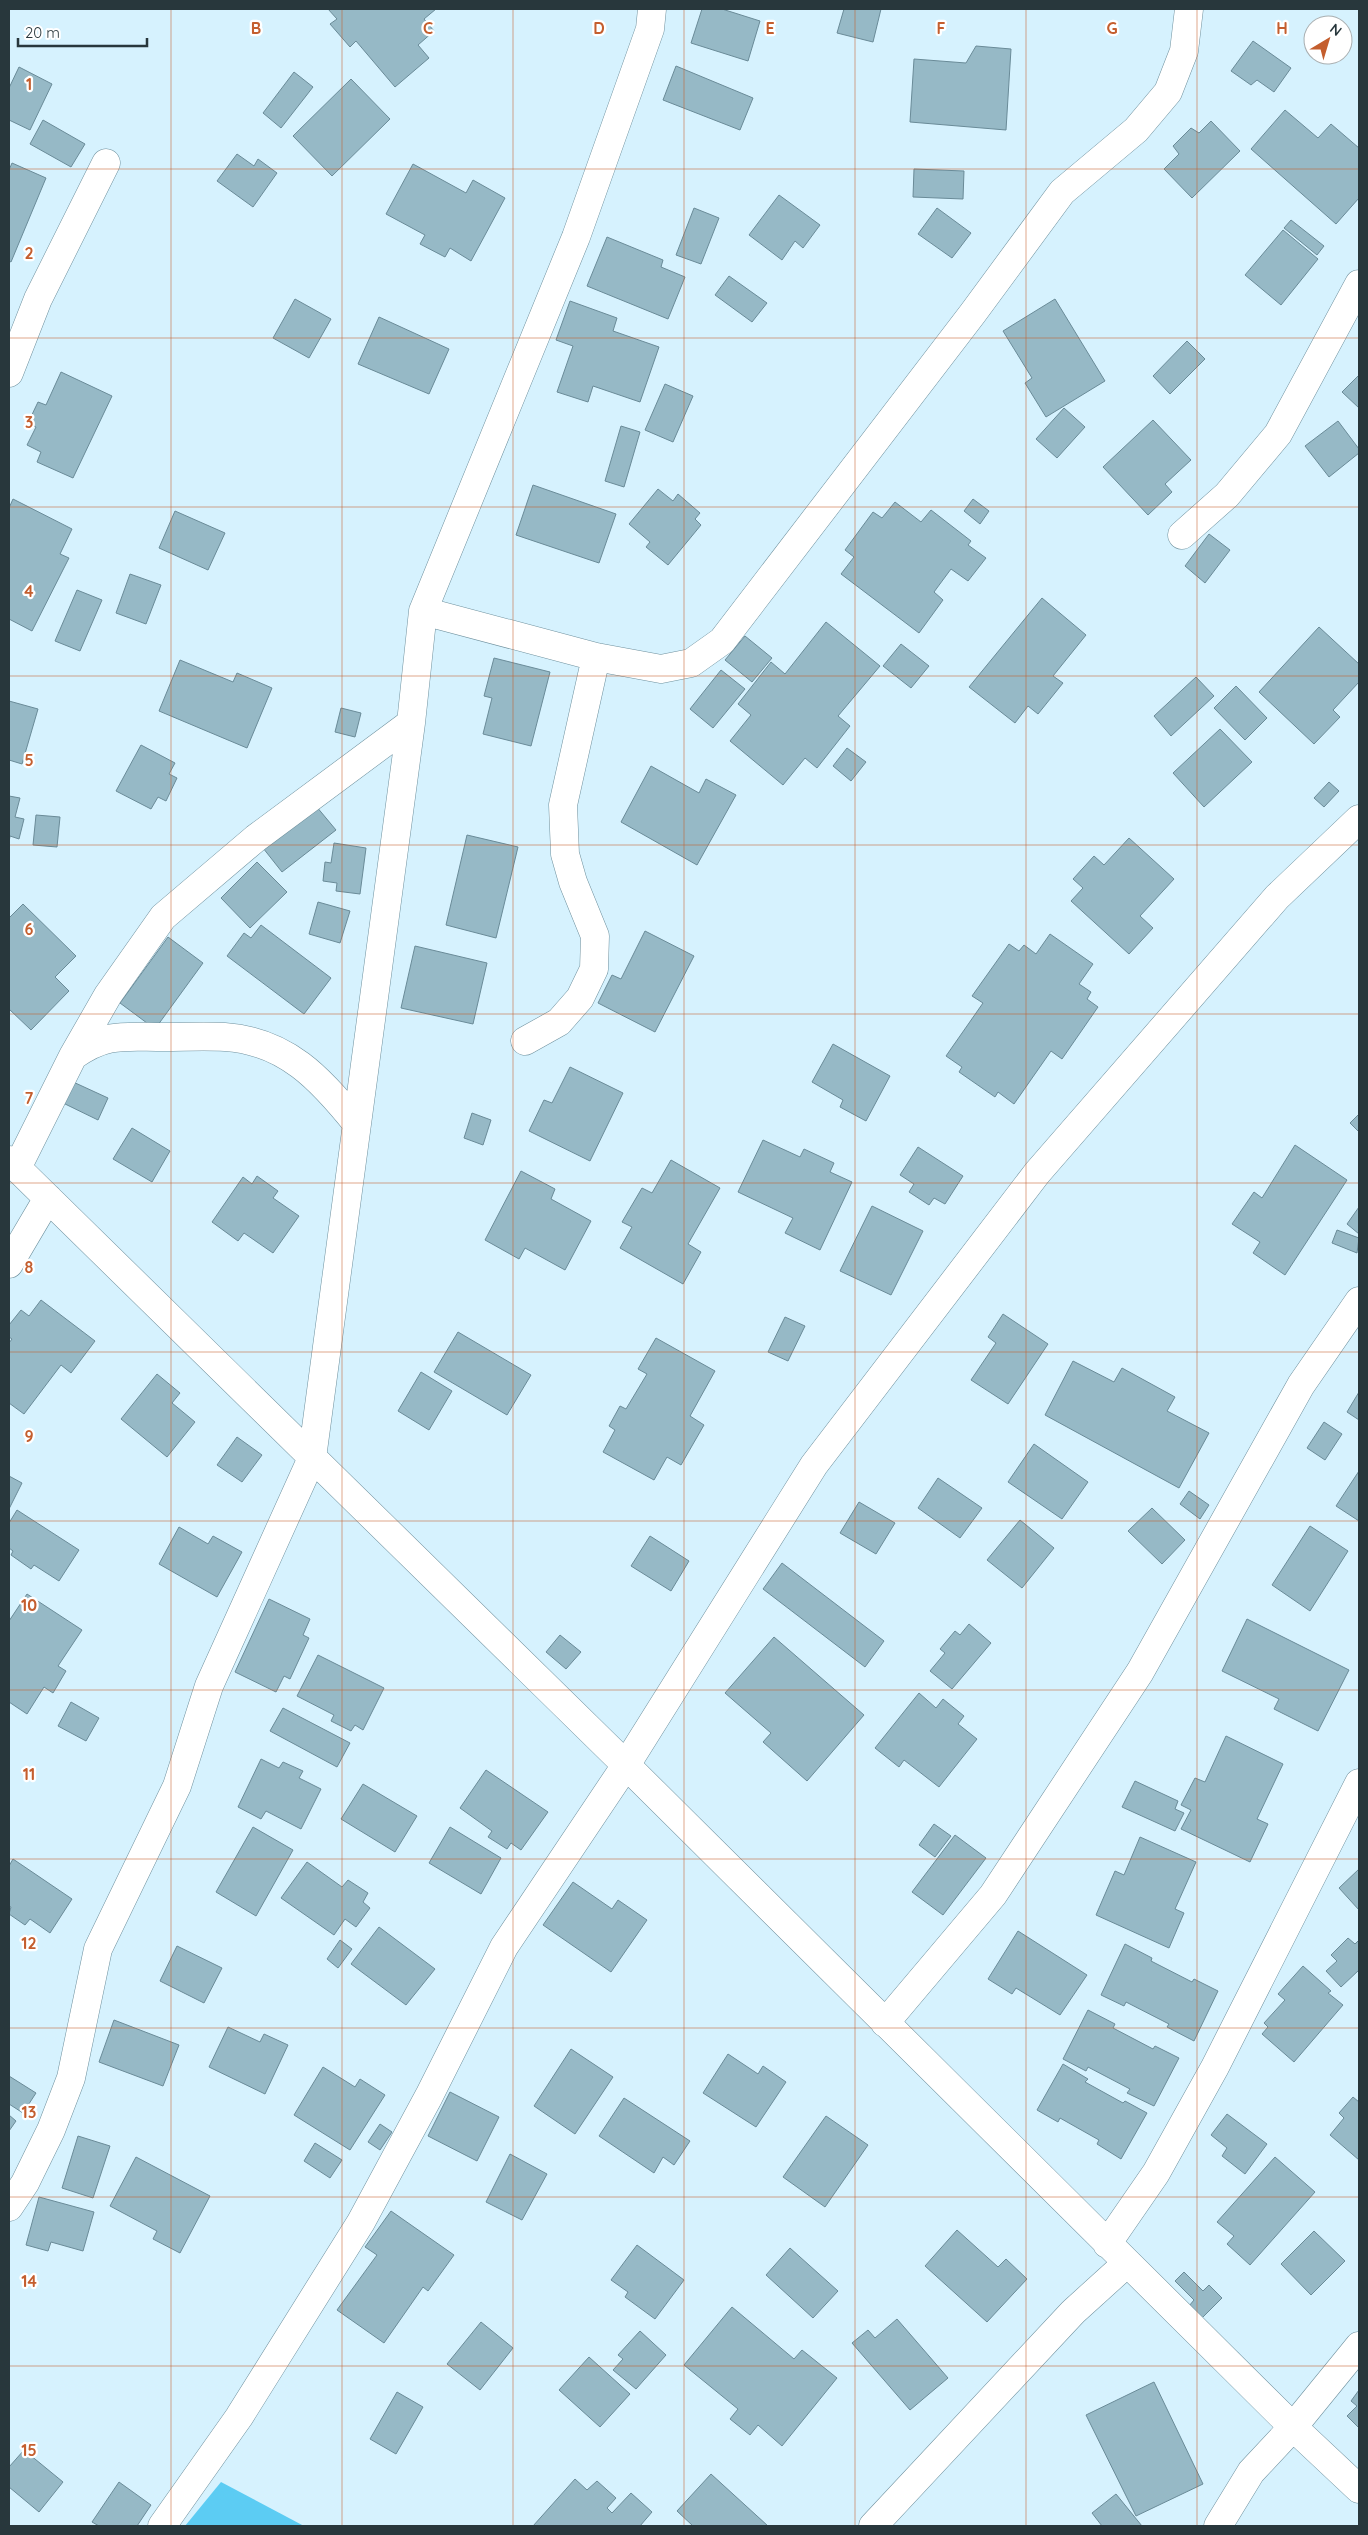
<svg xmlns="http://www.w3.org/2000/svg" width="1368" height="2535" viewBox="0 0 1368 2535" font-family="Quicksand,sans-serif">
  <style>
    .forest { fill: #5cccf3 }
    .building { fill: #96b9c6; stroke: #6a8b98 }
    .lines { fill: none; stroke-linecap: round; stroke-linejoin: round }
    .minor-casing { stroke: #6f919e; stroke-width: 29 }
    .minor { stroke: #fff; stroke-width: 28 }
    .grid { fill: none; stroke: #c45e2e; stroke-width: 1; stroke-opacity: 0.55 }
    .grid-label { font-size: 16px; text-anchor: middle; font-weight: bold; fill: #c45e2e; stroke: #fff; stroke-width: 4.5; stroke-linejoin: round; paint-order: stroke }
  </style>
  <rect width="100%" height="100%" fill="#d6f2fe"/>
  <!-- forest -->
  <path class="forest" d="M221 2482 304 2526H185Z"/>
  <!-- building -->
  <path class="building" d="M328 9H436L424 19 434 31 418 45 429 58 395 87 356 41 350 47 330 24 337 19Z
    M702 9H722L760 21 748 61 691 43Z
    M844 9H881L873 42 837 33Z
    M1253 41 1291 68 1274 92 1257 80 1251 85 1231 71Z
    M976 46 1011 49 1006 130 910 122 914 59 966 63Z
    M676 66 753 98 740 130 663 100Z
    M19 67 52 84 30 130 9 120V88Z
    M294 72 313 87 281 128 263 113Z
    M351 79 390 119 332 176 293 136Z
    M1285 110 1318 138 1331 124 1359 148V198L1336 224 1251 149Z
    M43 120 85 144 71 167 30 144Z
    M1211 121 1240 151 1192 198 1164 169 1179 154 1173 146 1191 128 1199 133Z
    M237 154 254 166 258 159 277 173 253 207 217 181Z
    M12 163 46 178 11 262 9 261V170Z
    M413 164 466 193 473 180 505 198 471 261 450 248 445 257 420 244 425 235 386 214Z
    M914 169 964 171 963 199 913 197Z
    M779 195 820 225 803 248 795 241 782 260 749 235Z
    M694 208 719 218 701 264 676 255Z
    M937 208 971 233 952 258 918 234Z
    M1291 220 1324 246 1317 255 1284 228Z
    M1283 230 1318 259 1281 305 1245 275Z
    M607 237 663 260 661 267 685 277 668 319 587 286Z
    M729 276 767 303 752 322 715 295Z
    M295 299 331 319 309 358 273 338Z
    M1055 299 1105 381 1046 417 1025 383 1032 378 1003 331Z
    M570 301 617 318 613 331 659 347 640 402 593 386 588 402 557 392 573 346 556 340Z
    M379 317 449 349 429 394 358 364Z
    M1187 341 1205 359 1170 394 1153 376Z
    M61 372 112 396 73 478 37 462 41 452 27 445 36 427 28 423 38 402 46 405Z
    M1359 375V408L1342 392Z
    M665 384 693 396 673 442 645 430Z
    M1064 408 1085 427 1057 458 1036 439Z
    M1153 420 1191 460 1165 484 1172 492 1148 515 1103 467Z
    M1338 421 1359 449V453L1329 477 1305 446Z
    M621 426 640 432 624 487 605 481Z
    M533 485 616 514 599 563 516 535Z
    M658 489 673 501 678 494 700 513 695 519 701 525 668 565 646 547 650 542 629 524Z
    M13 499 72 529 60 554 69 558 32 631 9 619V508Z
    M973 499 989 511 980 524 964 511Z
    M895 502 921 522 931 510 971 541 968 545 986 558 968 581 951 569 934 592 943 600 919 633 841 574 854 557 845 550 873 512 882 518Z
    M175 511 225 533 208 570 159 548Z
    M1209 534 1230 550 1205 583 1185 566Z
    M130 574 161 585 146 624 116 613Z
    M77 590 102 600 80 651 55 641Z
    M1042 598 1086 635 1053 676 1063 683 1038 714 1028 706 1015 723 969 687Z
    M826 622 880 666 838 716 850 726 817 768 805 758 783 785 730 741 751 715 738 704 771 662 785 674Z
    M1319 627 1359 664V682L1333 710 1340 717 1314 744 1259 692Z
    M745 636 772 658 752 682 725 660Z
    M901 644 929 666 911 688 883 666Z
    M494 658 550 672 531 746 483 734 492 698 484 696Z
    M180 660 233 682 237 673 272 688 247 748 159 711Z
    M721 670 745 689 713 728 690 709Z
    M1196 677 1214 696 1171 736 1154 716Z
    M1236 686 1267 718 1245 740 1214 708Z
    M9 701 38 709 22 764 9 760Z
    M341 708 361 713 355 737 335 732Z
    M1220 729 1252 762 1204 807 1173 773Z
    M141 745 175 763 169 774 177 778 166 801 158 797 151 809 116 791Z
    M847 748 866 762 851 781 833 766Z
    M651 766 699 793 706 779 736 795 697 865 621 822Z
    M1329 782 1339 791 1324 807 1314 798Z
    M9 796 20 798 15 817 24 819 19 839 10 836 9 843Z
    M316 806 336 830 282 872 263 848Z
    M36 815 60 817 57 847 33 845Z
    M467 835 518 847 496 938 446 925Z
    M1129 838 1174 879 1140 916 1153 928 1129 954 1071 901 1083 888 1073 879 1094 856 1104 865Z
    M334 843 366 848 360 894 336 891 337 883 323 881 325 862 331 863Z
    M257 862 287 892 250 928 221 898Z
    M318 902 350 911 340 943 309 934Z
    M23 904 76 956 55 977 69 991 31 1030 9 1009V918Z
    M261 925 331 978 304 1014 227 956 244 933 251 938Z
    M645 931 694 956 655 1032 598 1003 612 975 621 979Z
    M1050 934 1093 964 1079 984 1091 992 1087 999 1098 1007 1062 1059 1051 1051 1014 1104 998 1092 995 1097 959 1072 962 1067 946 1056 983 1003 972 996 1009 944 1019 951 1024 945 1036 954Z
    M168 937 203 963 155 1029 120 1003Z
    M415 946 487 963 473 1024 401 1008Z
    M833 1044 890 1076 866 1121 840 1107 843 1100 812 1082Z
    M570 1067 623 1093 590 1161 529 1131 544 1100 552 1103Z
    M71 1081 108 1098 98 1120 61 1102Z
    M472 1113 491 1120 483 1145 464 1138Z
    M1359 1114V1132L1350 1123Z
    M132 1128 170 1151 152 1182 113 1159Z
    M763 1140 800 1157 804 1149 834 1163 830 1172 852 1182 820 1250 785 1233 793 1218 738 1192Z
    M1295 1145 1347 1180 1285 1275 1253 1253 1260 1242 1232 1224 1254 1192 1262 1198Z
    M918 1147 963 1176 945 1204 934 1198 929 1205 909 1192 914 1184 900 1175Z
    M671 1160 720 1188 688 1244 701 1252 683 1284 620 1248 632 1227 622 1222 642 1188 652 1193Z
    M521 1171 555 1189 551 1199 591 1221 565 1270 525 1248 519 1259 485 1240Z
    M257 1176 278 1191 273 1198 299 1216 273 1253 244 1233 238 1241 212 1222 243 1177 252 1184Z
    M872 1206 923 1231 891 1295 840 1271Z
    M1359 1207V1234L1347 1224Z
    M1337 1230 1359 1238 1357 1253 1332 1243Z
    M41 1300 95 1341 71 1373 61 1365 24 1414 9 1403V1343L12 1339 9 1337V1325L21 1310 29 1316Z
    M1003 1314 1048 1344 1008 1404 971 1380 996 1343 988 1337Z
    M785 1317 805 1326 788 1361 768 1352Z
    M458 1332 531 1375 507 1415 434 1372Z
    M656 1338 715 1371 690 1416 704 1425 681 1465 667 1457 654 1480 603 1452 615 1430 609 1426 620 1406 626 1409 647 1374 638 1369Z
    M1073 1361 1114 1382 1122 1368 1175 1397 1167 1411 1209 1433 1179 1488 1045 1415Z
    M421 1372 452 1391 429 1430 398 1411Z
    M157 1374 180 1393 172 1403 195 1422 167 1457 121 1419Z
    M1359 1392V1420L1347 1412Z
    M1324 1422 1342 1434 1325 1460 1307 1448Z
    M237 1437 262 1455 242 1482 217 1465Z
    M1034 1444 1088 1482 1062 1519 1008 1482Z
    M1359 1471V1521L1336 1506Z
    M9 1476 22 1483 9 1509Z
    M938 1478 982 1508 960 1538 918 1508Z
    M1189 1491 1209 1505 1200 1519 1180 1504Z
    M859 1502 895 1523 876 1554 840 1533Z
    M1152 1508 1185 1540 1162 1564 1128 1531Z
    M17 1510 79 1550 59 1581 34 1565 31 1569 11 1555 13 1551 9 1548V1523Z
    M1020 1520 1054 1548 1022 1588 987 1560Z
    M1310 1526 1348 1551 1310 1611 1272 1585Z
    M179 1527 208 1544 213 1536 242 1552 217 1597 159 1564Z
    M650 1536 689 1561 671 1591 631 1566Z
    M782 1563 884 1641 865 1667 763 1589Z
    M27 1594 82 1630 58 1666 66 1671 53 1693 44 1687 27 1714 9 1702V1621Z
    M269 1599 310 1619 303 1635 309 1638 290 1679 284 1676 276 1692 235 1672Z
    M1247 1619 1349 1670 1318 1731 1274 1709 1279 1699 1222 1671Z
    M969 1624 991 1643 952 1689 930 1671 945 1653 940 1649 955 1631 960 1635Z
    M560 1635 581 1652 566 1669 546 1652Z
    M774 1637 864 1715 807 1781 763 1742 771 1733 725 1693Z
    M318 1655 384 1688 363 1730 355 1725 351 1731 331 1721 334 1715 297 1696Z
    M919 1693 936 1708 943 1699 964 1716 958 1724 977 1739 939 1787 904 1760 899 1767 875 1748Z
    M71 1702 99 1718 86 1741 58 1726Z
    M283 1708 350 1743 337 1767 270 1731Z
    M1226 1736 1283 1764 1257 1819 1268 1824 1250 1862 1181 1829 1191 1810 1181 1805 1195 1778 1205 1782Z
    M261 1759 279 1768 283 1762 303 1771 299 1778 321 1789 301 1829 266 1811 261 1819 238 1807Z
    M486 1770 548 1812 521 1850 511 1843 507 1849 488 1837 492 1831 460 1808Z
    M1135 1781 1178 1801 1175 1809 1184 1813 1175 1831 1122 1807Z
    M363 1784 417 1816 395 1852 341 1819Z
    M934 1824 951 1836 935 1857 919 1845Z
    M253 1827 293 1850 256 1916 216 1892Z
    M450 1827 501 1858 481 1894 429 1863Z
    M955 1835 986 1858 943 1915 912 1892Z
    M1140 1837 1196 1862 1175 1909 1184 1913 1169 1948 1096 1915 1115 1871 1124 1875Z
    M13 1859 72 1899 50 1933 30 1919 25 1925 9 1914 11 1907 9 1906V1866Z
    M307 1862 342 1887 348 1880 368 1893 363 1902 370 1908 356 1927 345 1919 334 1935 281 1898Z
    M1359 1869V1910L1339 1888Z
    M573 1882 612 1909 618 1900 647 1920 611 1972 543 1925Z
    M379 1927 435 1969 406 2005 351 1964Z
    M1018 1931 1087 1975 1060 2015 1016 1988 1012 1994 988 1979Z
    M1348 1938 1355 1944 1359 1940V1970L1341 1987 1326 1971 1337 1961 1331 1955Z
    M340 1940 352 1949 338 1968 327 1959Z
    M1125 1944 1152 1958 1151 1961 1192 1982 1194 1979 1218 1991 1194 2041 1167 2027 1169 2024 1126 2002 1124 2006 1101 1995Z
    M177 1946 222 1968 204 2003 160 1981Z
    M1303 1966 1331 1991 1328 1993 1343 2005 1294 2062 1262 2034 1268 2027 1264 2023 1285 2000 1278 1994Z
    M1088 2010 1115 2024 1113 2028 1153 2049 1155 2046 1179 2058 1154 2106 1127 2093 1130 2089 1088 2067 1086 2071 1063 2059Z
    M114 2020 179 2045 163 2086 99 2062Z
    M228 2027 260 2042 264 2034 288 2045 265 2094 209 2067Z
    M571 2049 613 2077 575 2134 534 2106Z
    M728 2054 758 2074 763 2066 786 2082 756 2127 703 2093Z
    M1063 2064 1088 2079 1085 2082 1123 2103 1125 2101 1147 2113 1121 2159 1097 2144 1099 2140 1060 2118 1058 2122 1037 2110Z
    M323 2067 355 2087 360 2079 385 2095 350 2150 294 2115Z
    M9 2076 36 2093 23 2113 9 2104Z
    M450 2092 499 2117 477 2161 428 2136Z
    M1353 2097 1359 2102V2160L1330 2135 1344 2118 1339 2113Z
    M624 2098 690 2141 674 2165 663 2157 654 2173 599 2136Z
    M1227 2114 1267 2144 1245 2174 1222 2156 1227 2148 1211 2135Z
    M9 2115 16 2121 9 2131Z
    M826 2116 868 2145 825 2207 783 2177Z
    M380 2124 392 2132 380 2150 368 2142Z
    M78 2136 110 2146 93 2198 62 2188Z
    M315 2143 342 2160 330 2178 304 2161Z
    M510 2154 547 2174 522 2220 486 2202Z
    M136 2157 210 2196 180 2253 153 2239 157 2231 110 2206Z
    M1275 2157 1315 2192 1250 2265 1227 2244 1234 2236 1217 2222Z
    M39 2197 94 2212 83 2251 51 2242 48 2251 26 2245Z
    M391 2211 454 2255 428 2291 423 2287 384 2343 337 2310 377 2255 365 2247Z
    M957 2230 998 2267 1006 2259 1027 2279 987 2322 925 2266Z
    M1314 2231 1345 2261 1311 2295 1281 2264Z
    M637 2245 684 2280 655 2319 625 2297 628 2292 611 2280Z
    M790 2248 838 2291 813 2318 766 2275Z
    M1184 2272 1203 2291 1209 2285 1222 2298 1202 2318 1189 2306 1194 2300 1175 2281Z
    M732 2307 794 2359 802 2350 837 2378 782 2446 758 2425 750 2435 730 2419 738 2409 684 2365Z
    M897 2319 948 2378 910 2410 852 2343 868 2330 875 2338Z
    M481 2322 513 2348 480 2390 447 2364Z
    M640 2331 666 2355 636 2389 613 2370 623 2359 618 2355Z
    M589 2357 630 2394 600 2427 559 2390Z
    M1154 2382 1203 2484 1136 2516 1086 2415Z
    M1359 2390V2428L1347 2416 1357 2406 1351 2401Z
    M397 2392 423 2407 396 2454 370 2439Z
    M24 2450 63 2482 39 2512 9 2487V2467Z
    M711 2474 768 2526H693L677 2511Z
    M575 2479 587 2490 597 2481 616 2498 607 2508 612 2513 631 2493 652 2512 640 2526H533Z
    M119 2482 151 2505 137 2526H99L92 2522Z
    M1116 2494 1142 2526H1102L1092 2513Z"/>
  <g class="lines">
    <!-- minor casing -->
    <g class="minor-casing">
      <path id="minor" d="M9 373 38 299 106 163
        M1182 535 1227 495 1278 434 1359 284
        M423 611 596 657 661 669 691 663 722 641 973 313 1062 192 1136 130 1168 92 1184 51 1189 9
        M525 1041 559 1022 580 998 594 969 595 936 573 882 565 854 563 805 596 657
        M73 1056C107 1032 125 1037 164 1037 184 1037 204 1036 225 1037 286 1041 321 1079 357 1124
        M9 1160 626 1765 1293 2427 1359 2489
        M17 1168 73 1056 108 995 163 917 256 838 411 723
        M9 1264 48 1198
        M885 2023 993 1895 1140 1672 1301 1385 1359 1301
        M9 2207 25 2183 51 2130 71 2078 98 1949 177 1786 209 1686 312 1458 411 723 423 611 576 237 650 29 652 9
        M1107 2244 1156 2173 1215 2067 1359 1783
        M162 2526 239 2417 361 2222 429 2096 504 1947 626 1765 814 1465 1037 1173 1277 897 1359 819
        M873 2526 1073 2312 1127 2263
        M1218 2526 1251 2472 1293 2427 1359 2346"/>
    </g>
    <!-- minor -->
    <use href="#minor" class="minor"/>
  </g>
  <!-- grid -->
  <path class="grid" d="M171 9V2526M342 9V2526M513 9V2526M684 9V2526M855 9V2526M1026 9V2526M1197 9V2526M9 169H1359M9 338H1359M9 507H1359M9 676H1359M9 845H1359M9 1014H1359M9 1183H1359M9 1352H1359M9 1521H1359M9 1690H1359M9 1859H1359M9 2028H1359M9 2197H1359M9 2366H1359"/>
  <g class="grid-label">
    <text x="256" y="34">B</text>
    <text x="428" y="34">C</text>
    <text x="599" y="34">D</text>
    <text x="770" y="34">E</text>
    <text x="941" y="34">F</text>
    <text x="1112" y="34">G</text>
    <text x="1282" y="34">H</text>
    <text x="29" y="90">1</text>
    <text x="29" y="259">2</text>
    <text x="29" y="428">3</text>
    <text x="29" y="597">4</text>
    <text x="29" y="766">5</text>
    <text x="29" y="935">6</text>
    <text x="29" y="1104">7</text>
    <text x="29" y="1273">8</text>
    <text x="29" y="1442">9</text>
    <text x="29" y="1611">10</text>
    <text x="29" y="1780">11</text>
    <text x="29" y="1949">12</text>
    <text x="29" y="2118">13</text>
    <text x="29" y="2287">14</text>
    <text x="29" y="2456">15</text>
  </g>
  <!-- border -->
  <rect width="1368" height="2535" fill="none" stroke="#28373c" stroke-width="20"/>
  <!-- north arrow -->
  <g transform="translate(1328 40) rotate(38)"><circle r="24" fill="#ffffff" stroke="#a9afb1"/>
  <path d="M0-4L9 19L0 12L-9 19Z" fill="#c45e2e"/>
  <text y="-8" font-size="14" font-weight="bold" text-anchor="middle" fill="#28373c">N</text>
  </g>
  <!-- scale -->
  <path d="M18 38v8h129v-8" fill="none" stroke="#28373c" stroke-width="2.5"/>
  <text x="25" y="38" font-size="15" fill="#28373c" stroke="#ffffff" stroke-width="4" paint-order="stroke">20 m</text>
</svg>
